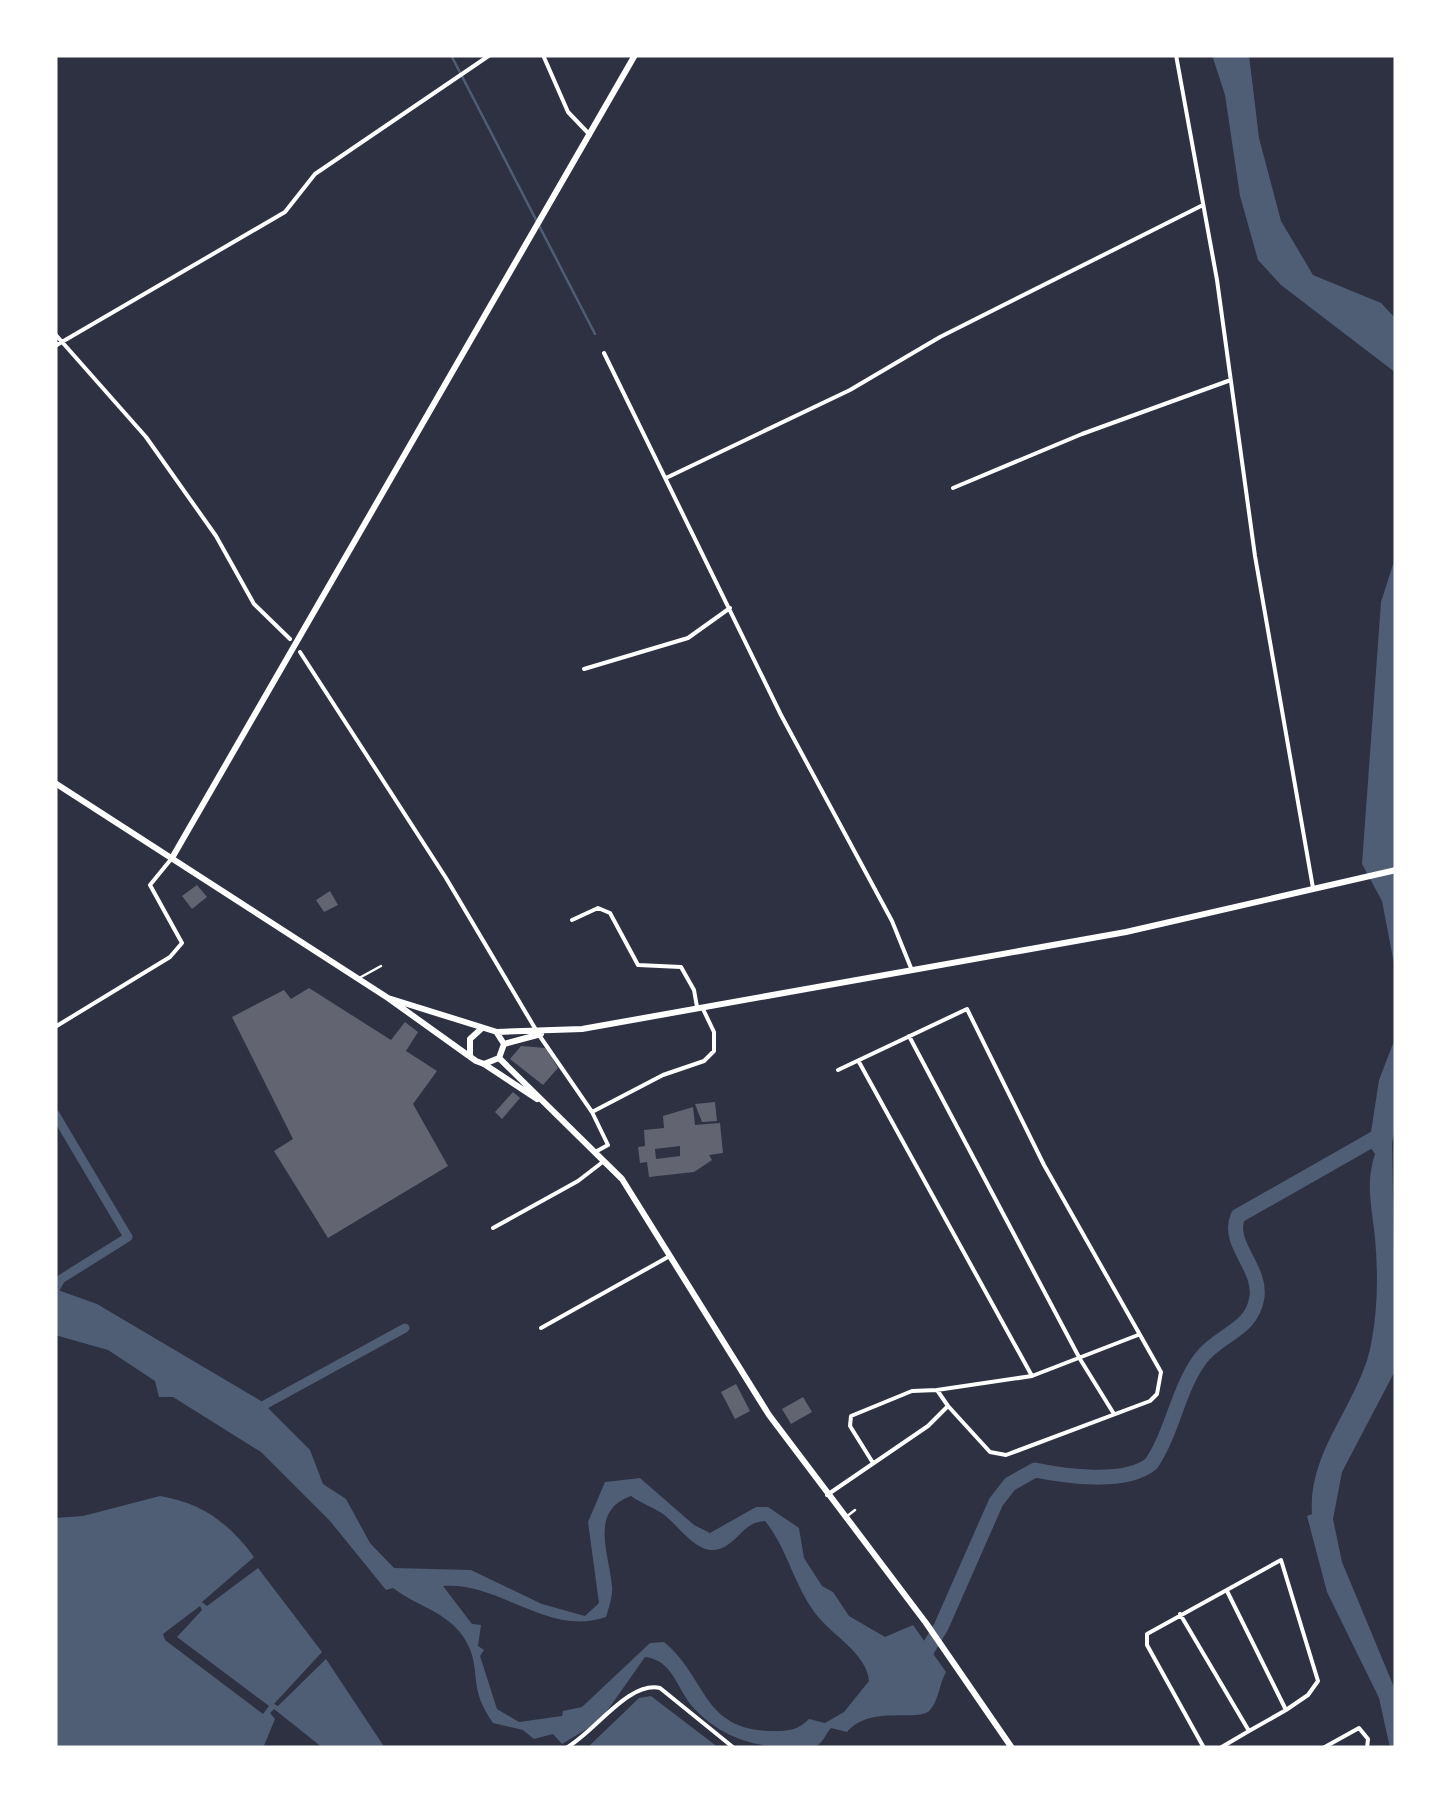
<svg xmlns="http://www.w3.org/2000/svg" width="1451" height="1803" viewBox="0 0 1451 1803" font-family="Signika,sans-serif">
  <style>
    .water { fill: #4f5d75; fill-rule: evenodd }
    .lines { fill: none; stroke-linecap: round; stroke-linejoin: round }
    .stream { stroke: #4f5d75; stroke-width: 2.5 }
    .canal { stroke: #4f5d75; stroke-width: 9 }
    .river { stroke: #4f5d75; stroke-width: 15 }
    .building { fill: #626471; fill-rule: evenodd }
    .service { stroke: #fff; stroke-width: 2.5 }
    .minor { stroke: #fff; stroke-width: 4 }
    .secondary { stroke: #fff; stroke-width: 6 }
    .primary { stroke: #fff; stroke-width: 6 }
  </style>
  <rect width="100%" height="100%" fill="#2d3142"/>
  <!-- water -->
  <path class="water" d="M1212 55H1249L1259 138 1281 221 1313 275 1381 303 1396 319V373L1281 285 1258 260 1240 196 1225 95Z
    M1396 555V974L1382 901 1362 864 1381 602Z
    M1396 1036V1122L1392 1143 1396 1369 1342 1472 1333 1519 1342 1562 1394 1687 1396 1748H1390L1379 1698 1327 1592 1307 1516 1312 1514C1307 1449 1363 1400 1372 1339 1378 1305 1378 1272 1375 1238 1372 1208 1365 1183 1375 1154L1363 1137 1371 1132 1379 1080Z
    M55 1289 97 1304 261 1401 310 1450 323 1484 346 1499 370 1543 394 1568 471 1570 542 1604 585 1616 599 1603 588 1522 605 1482 640 1478 694 1525 710 1533 756 1507H768L799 1528 804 1558 822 1586 833 1592 849 1616 885 1637 913 1625 946 1672C939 1684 939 1700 930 1710 919 1723 871 1704 847 1732L831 1728C826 1733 824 1741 818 1745 808 1751 797 1747 787 1747 750 1747 716 1734 691 1705 676 1686 672 1660 645 1657L600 1721 562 1744 553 1734 534 1739 523 1730 493 1723C468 1687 481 1675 469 1647 454 1613 419 1608 393 1588L386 1590 330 1521 261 1452 173 1397H159L155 1381 108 1350 55 1335ZM631 1496C641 1503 650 1506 660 1512 678 1522 699 1563 726 1546 742 1536 744 1523 765 1521 787 1548 794 1585 815 1613 831 1635 867 1653 869 1681L844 1712 825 1723 809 1719C798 1730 789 1731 774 1731 701 1731 708 1678 664 1642L650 1643 582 1707 563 1711 562 1716 519 1722 497 1709 480 1656 484 1650 478 1646 481 1625 472 1624 443 1586C501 1582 548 1637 606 1617 609 1607 613 1596 612 1586 609 1553 589 1511 631 1496Z
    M160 1496C202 1503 229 1523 254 1557L202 1602 207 1606 258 1568 322 1652 274 1704 278 1706 326 1659 385 1748H323L274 1709 270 1713 275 1719 263 1748H55V1518L83 1516ZM200 1606 202 1610 177 1637 269 1706 263 1714 165 1640 163 1634Z
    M651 1696 719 1748H587L639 1698Z"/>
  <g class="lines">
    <!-- stream -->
    <path class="stream" d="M451 55 595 334"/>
    <!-- canal -->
    <path class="canal" d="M55 1114 128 1237 61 1279 55 1289
      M255 1410 405 1328"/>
    <!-- river -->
    <path class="river" d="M920 1662 941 1627 996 1502 1010 1484 1035 1470C1064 1476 1125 1485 1151 1464 1173 1432 1178 1388 1201 1358 1219 1334 1252 1331 1257 1297 1261 1267 1226 1243 1238 1216L1377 1137"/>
  </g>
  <!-- building -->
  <path class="building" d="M197 885 207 897 192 909 182 896Z
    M330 891 338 905 324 912 316 900Z
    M309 988 391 1040 405 1022 418 1032 406 1051 437 1071 413 1104 448 1166 328 1238 274 1151 293 1139 232 1017 284 990 291 999Z
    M521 1046 546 1048 558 1068 543 1085 510 1059Z
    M513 1092 520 1098 502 1119 495 1112Z
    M715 1102 717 1121 702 1122 695 1104Z
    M693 1107 695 1125 720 1123 723 1153 709 1155 712 1160 694 1172 649 1177 647 1162 640 1163 638 1147 645 1146 644 1130 664 1128 663 1116ZM680 1146V1156L656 1159 655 1149Z
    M736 1384 750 1411 735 1419 721 1392Z
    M803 1397 812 1412 791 1424 782 1409Z"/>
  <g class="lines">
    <!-- service -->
    <path class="service" d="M361 977 381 966
      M846 1517 855 1510"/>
    <!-- minor -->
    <path class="minor" d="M543 55 568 112 590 135
      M1176 55 1217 280 1255 556 1313 888
      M55 334 146 437 216 536 254 604 290 639
      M55 346 285 212 315 174 490 55
      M604 353 781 715 892 921 911 968
      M666 478 850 390 940 337 1203 205
      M953 488 1082 434 1228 381
      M300 652 446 878 539 1035 592 1112
      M584 669 688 638 730 608
      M572 920 598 908 610 913 638 965 681 967 694 990 697 1007
      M55 1027 170 957 182 943 150 885 172 858
      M909 1036 1080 1359 1114 1414
      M859 1062 1032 1376
      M838 1070 967 1009 1044 1165 1161 1372 1157 1394 1150 1401 1006 1455 990 1452 948 1406
      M597 1151 608 1145 592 1112 663 1075 704 1061 714 1051V1032L702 1007
      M493 1228 578 1181 604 1161
      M541 1328 668 1257
      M937 1390 1032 1376 1138 1335
      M827 1495 928 1426 948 1406 937 1390 912 1391 851 1416 850 1426 873 1463
      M1227 1591 1286 1710 1249 1731
      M1180 1614 1249 1731 1220 1748
      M566 1748C595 1732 628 1681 660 1688L734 1748
      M1204 1748 1147 1645V1634L1281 1560 1318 1681 1308 1695 1286 1710
      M1323 1748 1359 1728 1368 1739 1367 1748"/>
    <!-- secondary -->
    <path class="secondary" d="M172 858 635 55
      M499 1058 622 1179 769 1415 926 1623 1012 1748
      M484 1064 537 1099"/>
    <!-- primary -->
    <path class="primary" d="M55 783 388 998 476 1061 484 1064 499 1058 504 1044 497 1033
      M388 998 497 1032 582 1029 1126 932 1396 870
      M504 1044 541 1034
      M470 1055V1039L481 1029"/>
  </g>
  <!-- border -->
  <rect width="1451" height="1803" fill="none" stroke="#ffffff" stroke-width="115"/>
</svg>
